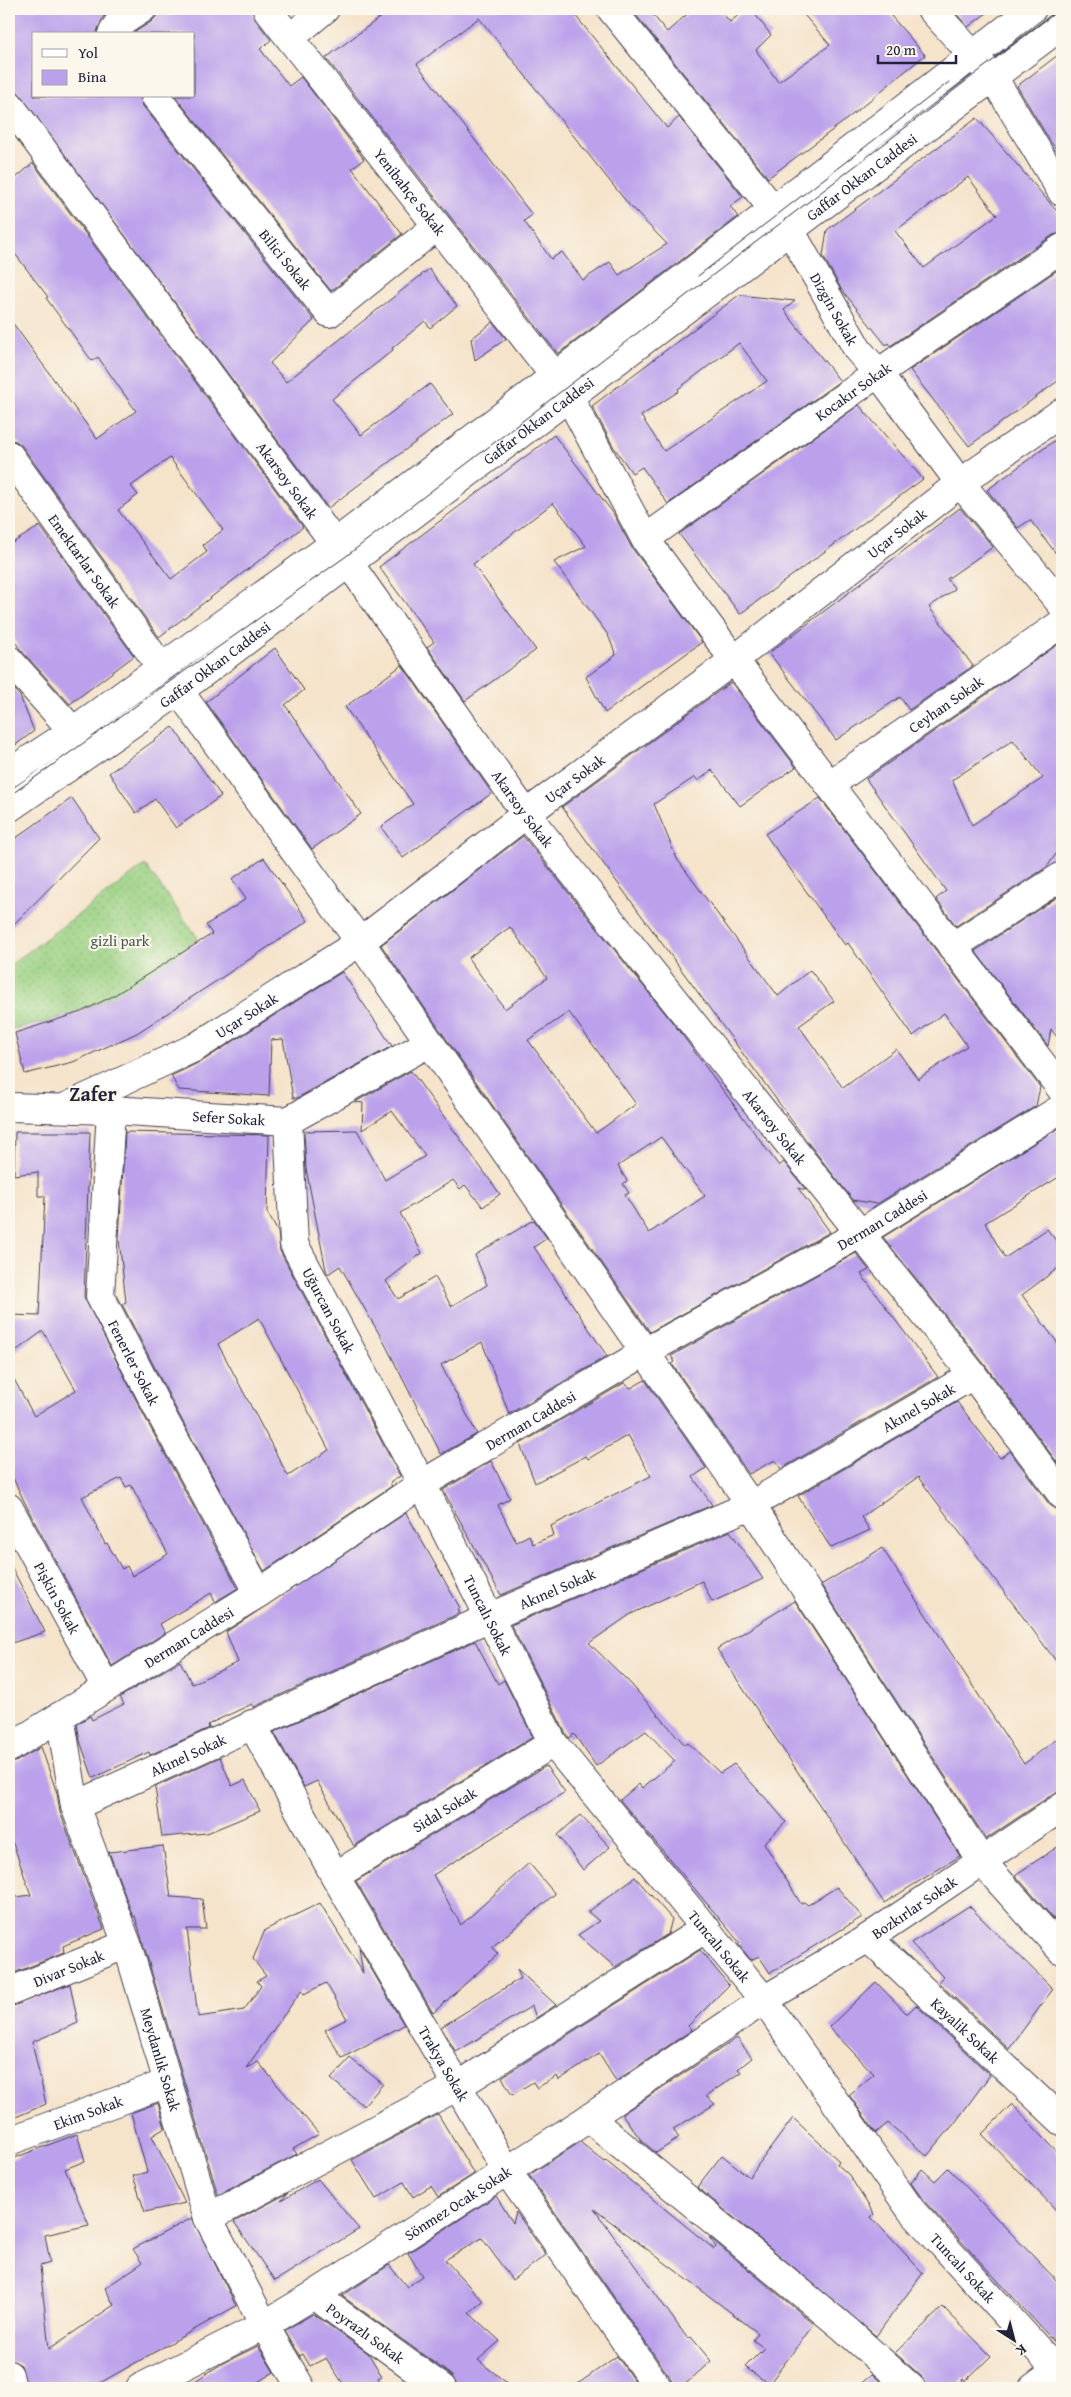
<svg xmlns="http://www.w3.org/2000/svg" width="1071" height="2397" viewBox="0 0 1071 2397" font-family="'Gentium Book Plus',serif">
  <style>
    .grass { fill: url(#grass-dots); stroke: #5e7a5f }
    .building { fill: #bba1eb; fill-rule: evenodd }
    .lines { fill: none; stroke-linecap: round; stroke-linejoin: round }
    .minor-casing { stroke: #423f50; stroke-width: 30 }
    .major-casing { stroke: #423f50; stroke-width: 30 }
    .minor { stroke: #fff; stroke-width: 28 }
    .major { stroke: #fff; stroke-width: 28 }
    .tram { stroke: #22223b; stroke-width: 1 }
    .labels { text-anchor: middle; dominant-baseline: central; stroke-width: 4.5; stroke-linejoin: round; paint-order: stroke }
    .street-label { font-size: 15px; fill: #22223b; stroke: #fbf7ec }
    .park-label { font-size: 15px; fill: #465751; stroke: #fbf7ec }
    .district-label { font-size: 20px; font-weight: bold; fill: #22223b; stroke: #fbf7ec }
  </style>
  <defs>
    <pattern id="grass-dots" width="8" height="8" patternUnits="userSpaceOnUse" patternTransform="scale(1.25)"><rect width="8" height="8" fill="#9bd183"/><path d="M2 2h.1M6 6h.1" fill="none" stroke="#85b372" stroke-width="1.8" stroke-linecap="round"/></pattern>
  </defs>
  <rect width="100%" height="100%" fill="#fbf7ec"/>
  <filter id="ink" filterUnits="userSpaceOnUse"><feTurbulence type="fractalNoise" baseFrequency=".02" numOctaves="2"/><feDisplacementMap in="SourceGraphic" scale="10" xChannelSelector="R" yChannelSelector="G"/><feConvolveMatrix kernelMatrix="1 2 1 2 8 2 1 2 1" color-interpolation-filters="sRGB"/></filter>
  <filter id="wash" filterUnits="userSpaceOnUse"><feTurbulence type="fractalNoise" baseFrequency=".0096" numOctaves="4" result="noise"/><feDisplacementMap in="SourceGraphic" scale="20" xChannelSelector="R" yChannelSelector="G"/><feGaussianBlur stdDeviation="1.12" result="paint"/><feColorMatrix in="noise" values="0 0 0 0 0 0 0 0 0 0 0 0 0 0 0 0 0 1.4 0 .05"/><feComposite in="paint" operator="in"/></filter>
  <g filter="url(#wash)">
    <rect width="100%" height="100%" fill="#f5e3ca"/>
    <!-- grass -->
    <path class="grass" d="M145 865 198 938C176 955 153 974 129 989 105 1003 36 1028 9 1029V966Z"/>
    <g id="blocks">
      <!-- building -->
      <path class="building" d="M9 9H113L103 17 96 34H34V96H140L143 106 314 320 270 363 286 382 429 269 457 306 430 328 425 321 392 348 393 350 332 399 361 435 430 384 453 414 328 508 9 80Z
        M158 9H252L255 19 271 40 260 49 289 86 301 77 364 159 352 168 402 234 331 291 175 96H194V34H132L151 22 156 17Z
        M391 9H570L667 128 679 117 743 197 730 206 738 217 558 354 326 58ZM479 18 629 205 667 244 619 275 610 262 583 280 562 252 551 259 524 221 532 215 417 64Z
        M631 9H648L667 32 693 9H719L730 22 746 9H751L771 35 756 50 778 82 830 45 799 9H885L925 55 842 123 768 178Z
        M952 9H992L968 27Z
        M1062 52V156L1050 141 1017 86Z
        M977 118 1062 217V233L1053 235 890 346 888 343 886 345 841 289 823 256 827 230ZM968 177 997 215 924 268 895 231Z
        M33 163 303 527 159 637 22 446 16 441 9 440V318L97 439 136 411 98 357 92 361 46 298 48 297 9 246V184ZM170 458 223 530 203 545 207 552 171 579 118 510 138 495 131 486Z
        M1062 267V378L969 446 910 370Z
        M739 295 795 301 784 310 840 381 668 504 642 467 632 473 613 446 592 406ZM739 343 767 381 664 451 641 416 679 391 678 389Z
        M493 322 506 339 475 360 471 339Z
        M859 405 923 479 740 614 679 534Z
        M554 435 613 513 632 548 702 642 605 713 586 677 616 655 608 635 554 562 586 546 553 503 473 564 536 650 465 701 427 647 434 642 379 567Z
        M1062 435V561L1030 520 1018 528 987 490Z
        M960 508 993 547 947 579 955 589 929 607 973 666 909 710 900 697 836 740 769 653Z
        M40 526 134 656 70 704 20 649 9 633V545Z
        M1057 645 1062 651V845L1047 867 956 926 936 899 946 891 866 779ZM1013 740 1043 778 972 825 952 780Z
        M275 648 304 690 285 705 361 814 312 849 206 702Z
        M402 665 492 793 403 858 381 827 413 804 345 707Z
        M731 682 796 767 740 806 712 770 698 781 695 777 654 804 677 859 778 996 810 970 834 1001 799 1026 843 1088 896 1049 918 1079 967 1046 944 1013 913 1036 848 943 845 945 765 834 820 798 1040 1087 1036 1106 877 1204 853 1200 809 1144 562 807Z
        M9 683 20 696 34 731 9 750Z
        M173 727 221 796 176 828 155 799 136 813 109 773Z
        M72 798 99 838 9 929V843Z
        M523 836 677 1028 779 1166 784 1162 806 1190 798 1188 830 1232 650 1332 381 945ZM510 927 547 978 505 1009 468 958ZM569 1012 636 1104 596 1133 528 1040ZM661 1137 705 1196 649 1233 625 1195 629 1193 623 1184 627 1181 618 1166Z
        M264 858 308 921 137 1033 73 1062 25 1074 15 1033 81 1012 113 996 212 934 206 925 246 899 232 879Z
        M1062 894V1044L1051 1029 1048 1046 975 951Z
        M342 972 392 1046 297 1098H293L283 1039 271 1040 269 1096 179 1090 171 1076 204 1060Z
        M411 1071 500 1194 483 1207 465 1185 460 1189 453 1180 400 1213 422 1253 386 1281 398 1299 435 1277 451 1306 472 1294 487 1285 475 1255 534 1220 547 1238 534 1247 607 1356 509 1414 482 1342 441 1365 477 1434 441 1454 385 1344 340 1266 328 1274 326 1270 306 1169 304 1131 357 1130 385 1180 425 1156 392 1111 362 1130 363 1103 355 1102Z
        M1062 1126V1175L985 1223 1005 1258 1047 1229 1062 1248V1265L1022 1295 1062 1349V1469L985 1365 883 1237Z
        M15 1132H90L84 1297 149 1425 238 1588 215 1602 211 1593 160 1624 165 1633 112 1666 30 1513 9 1470V1370L34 1416 76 1390 43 1331 9 1356V1315L39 1316 45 1196H38V1172L14 1175ZM121 1478 126 1487 131 1485 168 1554 132 1576 127 1566 122 1569 107 1543 105 1544 82 1497Z
        M125 1132 269 1135 267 1212 278 1232 280 1251 400 1476 390 1483 392 1486 264 1571 177 1411 122 1304 126 1302 119 1239ZM259 1318 329 1450 288 1476 218 1344Z
        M856 1253 869 1270 861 1274 938 1377 781 1469 775 1460 749 1474 672 1364 675 1362 671 1356Z
        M645 1380 706 1468 693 1477 712 1505 501 1595 443 1490 491 1461 510 1498 498 1505 516 1542 529 1535 533 1544 554 1535 551 1526 651 1476 628 1435 588 1459 586 1456 535 1483 520 1444 624 1383 631 1388Z
        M957 1402 1000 1458 1010 1451 1049 1504 1055 1509 1062 1510V1669L918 1477 861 1517 870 1530 831 1548 798 1496Z
        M406 1513 460 1608 458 1609 460 1613 254 1707 252 1704 213 1722 208 1725 209 1728 150 1755 149 1752 93 1778 80 1741 77 1724 90 1716 92 1720 124 1704 120 1697 180 1661 192 1684 238 1662 226 1632Z
        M730 1531 763 1579 712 1602 702 1581 631 1614 589 1643 629 1682 685 1745 688 1743 720 1773 734 1764 771 1804 786 1822 764 1843 801 1904 804 1902 808 1905 837 1887 862 1917 770 1973 759 1956 751 1960 738 1944 740 1943 620 1800 639 1784 642 1788 675 1761 646 1731 596 1766 574 1734 569 1738 566 1734 511 1625Z
        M882 1548 1024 1764 1062 1735V1791L1053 1794 986 1839 821 1585Z
        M9 1562 45 1632 9 1644Z
        M795 1601 960 1856 884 1903 717 1649Z
        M475 1641 498 1684 504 1680 533 1737 354 1846 317 1781 304 1787 274 1732Z
        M41 1747 57 1793 60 1812 104 1929 63 1946 64 1953 9 1975V1898L31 1895 9 1832V1764L17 1761Z
        M220 1757 232 1786 245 1780 260 1811 207 1833 162 1837 155 1787Z
        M546 1766 565 1792 433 1875 461 1925 529 1863 555 1894 492 1947 498 1954 433 2013 356 1881Z
        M580 1815 610 1847 583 1870 558 1835Z
        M1062 1844V1928L1015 1875Z
        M163 1846 171 1897 202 1899 206 1929H187L198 2017 244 2010 261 1986 257 1981 266 1976 253 1959 265 1930 320 1903 363 1973 359 1948 404 2025 342 2058 325 2030 347 2019 326 1983 304 1994 302 1990 246 2068 258 2062 319 2134 293 2149 297 2154 218 2195 135 1916 133 1917 109 1852Z
        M635 1877 672 1919 668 1934 615 1967 578 1935 599 1921 588 1912Z
        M969 1906 1053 1989 1009 2049 938 1982 943 1977 911 1943Z
        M700 1950 729 1985 688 2026 692 2030 616 2081 599 2054 559 2080 557 2076 537 2088 533 2082 512 2095 502 2077Z
        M517 1969 556 2005 536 2018 532 2006 456 2052 441 2027 521 1978Z
        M876 1982 907 2014 916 2005 990 2075 954 2124 927 2156 888 2123 876 2133 849 2095 874 2074 829 2027Z
        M70 1984 78 2023 32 2042 46 2104 9 2120V2007Z
        M737 2038 752 2058 738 2069 741 2072 706 2096 715 2104 673 2129 679 2138 656 2153 641 2140 622 2114Z
        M350 2058 383 2084 364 2106 331 2079Z
        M158 2103 165 2128 152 2136 185 2203 145 2212 133 2176 147 2172 131 2113Z
        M1012 2104 1062 2157V2216L982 2134Z
        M438 2114 474 2174 438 2197 431 2186 413 2197 404 2182 376 2199 352 2160Z
        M793 2118 839 2161 837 2164 849 2175 874 2214 871 2217 923 2273 876 2336 697 2187 722 2155 749 2177Z
        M77 2134 85 2161 65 2169 89 2225 45 2235 50 2263 40 2266 49 2349 114 2305 105 2288 142 2263 133 2249 192 2218 236 2306 91 2388H27L21 2365 9 2360V2160Z
        M580 2142 605 2162 606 2161 714 2249 716 2247 709 2237 814 2324 769 2384 745 2367 764 2348 753 2340 758 2333 594 2209 688 2339 691 2337 711 2361 681 2388H673L671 2379 529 2175Z
        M948 2168 1062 2286V2350L923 2200 911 2183 922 2169 935 2181Z
        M318 2179 359 2229 275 2281 234 2222 288 2193 281 2201Z
        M496 2196 513 2223 516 2212 546 2255 512 2280 482 2238 445 2260 483 2301 469 2313 500 2341 478 2360 513 2388H459L451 2375 342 2296 389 2265 407 2287 422 2276 408 2253Z
        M943 2307 991 2356 965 2381 963 2379 953 2388H926L921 2376 895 2353Z
        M313 2314 368 2353 382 2376 378 2378 385 2388H346L326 2358 310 2366 303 2354 300 2356 285 2330Z
        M258 2346 274 2372 248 2388H184L223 2363Z
        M617 2356 639 2388H572Z
        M872 2374 888 2388H856Z"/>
    </g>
  </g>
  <g filter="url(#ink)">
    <use href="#blocks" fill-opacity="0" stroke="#423f50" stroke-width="1"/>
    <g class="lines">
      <!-- minor casing -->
      <g class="minor-casing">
        <g id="minor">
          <path id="s1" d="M267 9 554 375 569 397 645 539 734 660 1062 1090"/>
          <path id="s2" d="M611 9 790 230 858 350 878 373 960 483 1062 605"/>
          <path d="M931 9 993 77 1062 192"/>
          <path d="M112 34 117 25 142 9"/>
          <path d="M290 38 325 9"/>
          <path id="s3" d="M155 96 329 313 437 226"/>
          <path id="s4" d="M9 104 341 552 526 814 973 1375 1062 1495"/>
          <path id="s5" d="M9 455 161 667"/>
          <path id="s6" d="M645 539 878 373 1062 248"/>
          <path d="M9 660 73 731"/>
          <path d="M179 691 360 942 751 1505 982 1862 1062 1951"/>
          <path id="s7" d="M829 785 1062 623"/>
          <path d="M952 947 1062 876"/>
          <path id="s8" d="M9 1107 111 1110 288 1121 429 1043"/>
          <path id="s9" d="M64 1108 196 1047 360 942 526 814 734 660 960 483 1062 412"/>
          <path id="s10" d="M111 1110 100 1296 163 1418 259 1593"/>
          <path id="s11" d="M288 1121 294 1244 422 1484 553 1743 764 2000 911 2210 1062 2376"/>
          <path id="s12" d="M9 1508 106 1687"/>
          <path id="s13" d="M60 1716 75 1806 127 1944 208 2218 264 2325 301 2388"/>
          <path id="s14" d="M252 1724 335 1876 507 2171 658 2388"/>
          <path id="s15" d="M75 1806 490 1617 751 1505 973 1375"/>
          <path id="s16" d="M335 1876 553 1743"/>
          <path id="s17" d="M868 1938 1062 2121"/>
          <path id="s18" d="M9 1992 127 1944"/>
          <path d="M589 2118 844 2328 911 2388"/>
          <path id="s19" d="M9 2141 167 2083"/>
          <path d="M208 2218 458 2086 706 1928"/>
          <path id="s20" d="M314 2295 442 2388"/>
          <path d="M9 2375 12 2388"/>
          <path id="s21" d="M140 2388 264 2325 314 2295 589 2118 764 2000 868 1938 1062 1807"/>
          <path d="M1033 2388 1057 2370"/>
        </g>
      </g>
      <!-- major casing -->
      <g class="major-casing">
        <g id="major">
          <path d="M9 773 73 731 334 544 773 210 1032 9"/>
          <path id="s22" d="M9 808 179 691 1062 25"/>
          <path id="s23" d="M9 1748 259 1593 422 1484 645 1352 859 1234 1062 1108"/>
        </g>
      </g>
      <!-- minor -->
      <use href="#minor" class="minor"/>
      <!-- major -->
      <use href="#major" class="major"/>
      <!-- tram -->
      <path class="tram" d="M698 276 949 82
        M9 796 345 557 1060 9"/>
    </g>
  </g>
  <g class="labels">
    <!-- street labels -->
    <g class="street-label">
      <text stroke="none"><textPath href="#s22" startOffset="1061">Gaffar Okkan Caddesi</textPath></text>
      <text stroke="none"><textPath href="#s1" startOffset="232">Yenibahçe Sokak</textPath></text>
      <text stroke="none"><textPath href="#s3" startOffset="209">Bilici Sokak</textPath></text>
      <text stroke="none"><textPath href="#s2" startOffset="375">Dizgin Sokak</textPath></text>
      <text stroke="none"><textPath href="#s6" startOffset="255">Kocakır Sokak</textPath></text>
      <text stroke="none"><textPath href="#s22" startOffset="656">Gaffar Okkan Caddesi</textPath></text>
      <text stroke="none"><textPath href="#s4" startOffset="468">Akarsoy Sokak</textPath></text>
      <text stroke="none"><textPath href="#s9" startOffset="1015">Uçar Sokak</textPath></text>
      <text stroke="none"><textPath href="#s5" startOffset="130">Emektarlar Sokak</textPath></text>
      <text stroke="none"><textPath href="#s22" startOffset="251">Gaffar Okkan Caddesi</textPath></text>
      <text stroke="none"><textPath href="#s7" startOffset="142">Ceyhan Sokak</textPath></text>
      <text stroke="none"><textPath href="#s9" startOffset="610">Uçar Sokak</textPath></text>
      <text stroke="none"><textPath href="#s4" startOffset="872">Akarsoy Sokak</textPath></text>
      <text stroke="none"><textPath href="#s9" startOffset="205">Uçar Sokak</textPath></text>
      <text stroke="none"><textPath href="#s8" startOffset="220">Sefer Sokak</textPath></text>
      <text stroke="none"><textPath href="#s4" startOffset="1278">Akarsoy Sokak</textPath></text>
      <text stroke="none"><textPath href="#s23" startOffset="1021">Derman Caddesi</textPath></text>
      <text stroke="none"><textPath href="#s11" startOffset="198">Uğurcan Sokak</textPath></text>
      <text stroke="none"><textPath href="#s10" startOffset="261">Fenerler Sokak</textPath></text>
      <text stroke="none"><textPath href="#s15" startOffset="934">Akınel Sokak</textPath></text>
      <text stroke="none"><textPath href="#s23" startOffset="616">Derman Caddesi</textPath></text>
      <text stroke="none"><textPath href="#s15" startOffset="529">Akınel Sokak</textPath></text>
      <text stroke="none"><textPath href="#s12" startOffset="102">Pişkin Sokak</textPath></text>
      <text stroke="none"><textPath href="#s11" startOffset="542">Tuncalı Sokak</textPath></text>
      <text stroke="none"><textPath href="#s23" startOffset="211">Derman Caddesi</textPath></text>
      <text stroke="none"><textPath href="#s15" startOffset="124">Akınel Sokak</textPath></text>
      <text stroke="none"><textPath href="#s16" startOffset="128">Sidal Sokak</textPath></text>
      <text stroke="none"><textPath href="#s21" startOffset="912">Bozkırlar Sokak</textPath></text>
      <text stroke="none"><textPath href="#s11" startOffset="948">Tuncalı Sokak</textPath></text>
      <text stroke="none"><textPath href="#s18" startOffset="64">Divar Sokak</textPath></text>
      <text stroke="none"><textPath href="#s17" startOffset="134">Kayalik Sokak</textPath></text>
      <text stroke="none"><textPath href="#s13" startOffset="359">Meydanlık Sokak</textPath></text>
      <text stroke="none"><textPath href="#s14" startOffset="390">Trakya Sokak</textPath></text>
      <text stroke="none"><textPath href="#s19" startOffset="84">Ekim Sokak</textPath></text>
      <text stroke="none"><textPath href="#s21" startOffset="368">Sönmez Ocak Sokak</textPath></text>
      <text stroke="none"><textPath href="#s11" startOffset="1352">Tuncalı Sokak</textPath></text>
      <text stroke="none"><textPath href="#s20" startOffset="64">Poyrazlı Sokak</textPath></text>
    </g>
    <!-- park labels -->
    <g class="park-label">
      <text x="120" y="940">gizli park</text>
    </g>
    <!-- district labels -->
    <g class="district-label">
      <text x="93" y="1093">Zafer</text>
    </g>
  </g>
  <!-- margin -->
  <rect width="1071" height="2397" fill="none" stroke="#fbf7ec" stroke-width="30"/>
  <!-- legend -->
  <rect x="32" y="32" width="162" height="65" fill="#fbf7ec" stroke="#a4a2a5"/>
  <rect x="42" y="49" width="25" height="8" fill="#ffffff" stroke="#a4a2a5"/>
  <text x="78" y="58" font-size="15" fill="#22223b">Yol</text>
  <rect x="42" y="70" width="25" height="15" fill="#bba1eb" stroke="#a4a2a5"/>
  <text x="78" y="82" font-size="15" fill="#22223b">Bina</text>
  <!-- north arrow -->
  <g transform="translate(1014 2340) rotate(144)" stroke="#fbf7ec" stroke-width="4" paint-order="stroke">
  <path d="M0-4L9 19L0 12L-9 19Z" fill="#22223b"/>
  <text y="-8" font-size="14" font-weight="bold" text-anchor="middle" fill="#22223b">K</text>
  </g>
  <!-- scale -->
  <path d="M878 55v8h78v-8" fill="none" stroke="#22223b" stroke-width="2.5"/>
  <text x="886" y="55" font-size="15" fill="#22223b" stroke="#fbf7ec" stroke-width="4" paint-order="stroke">20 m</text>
</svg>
